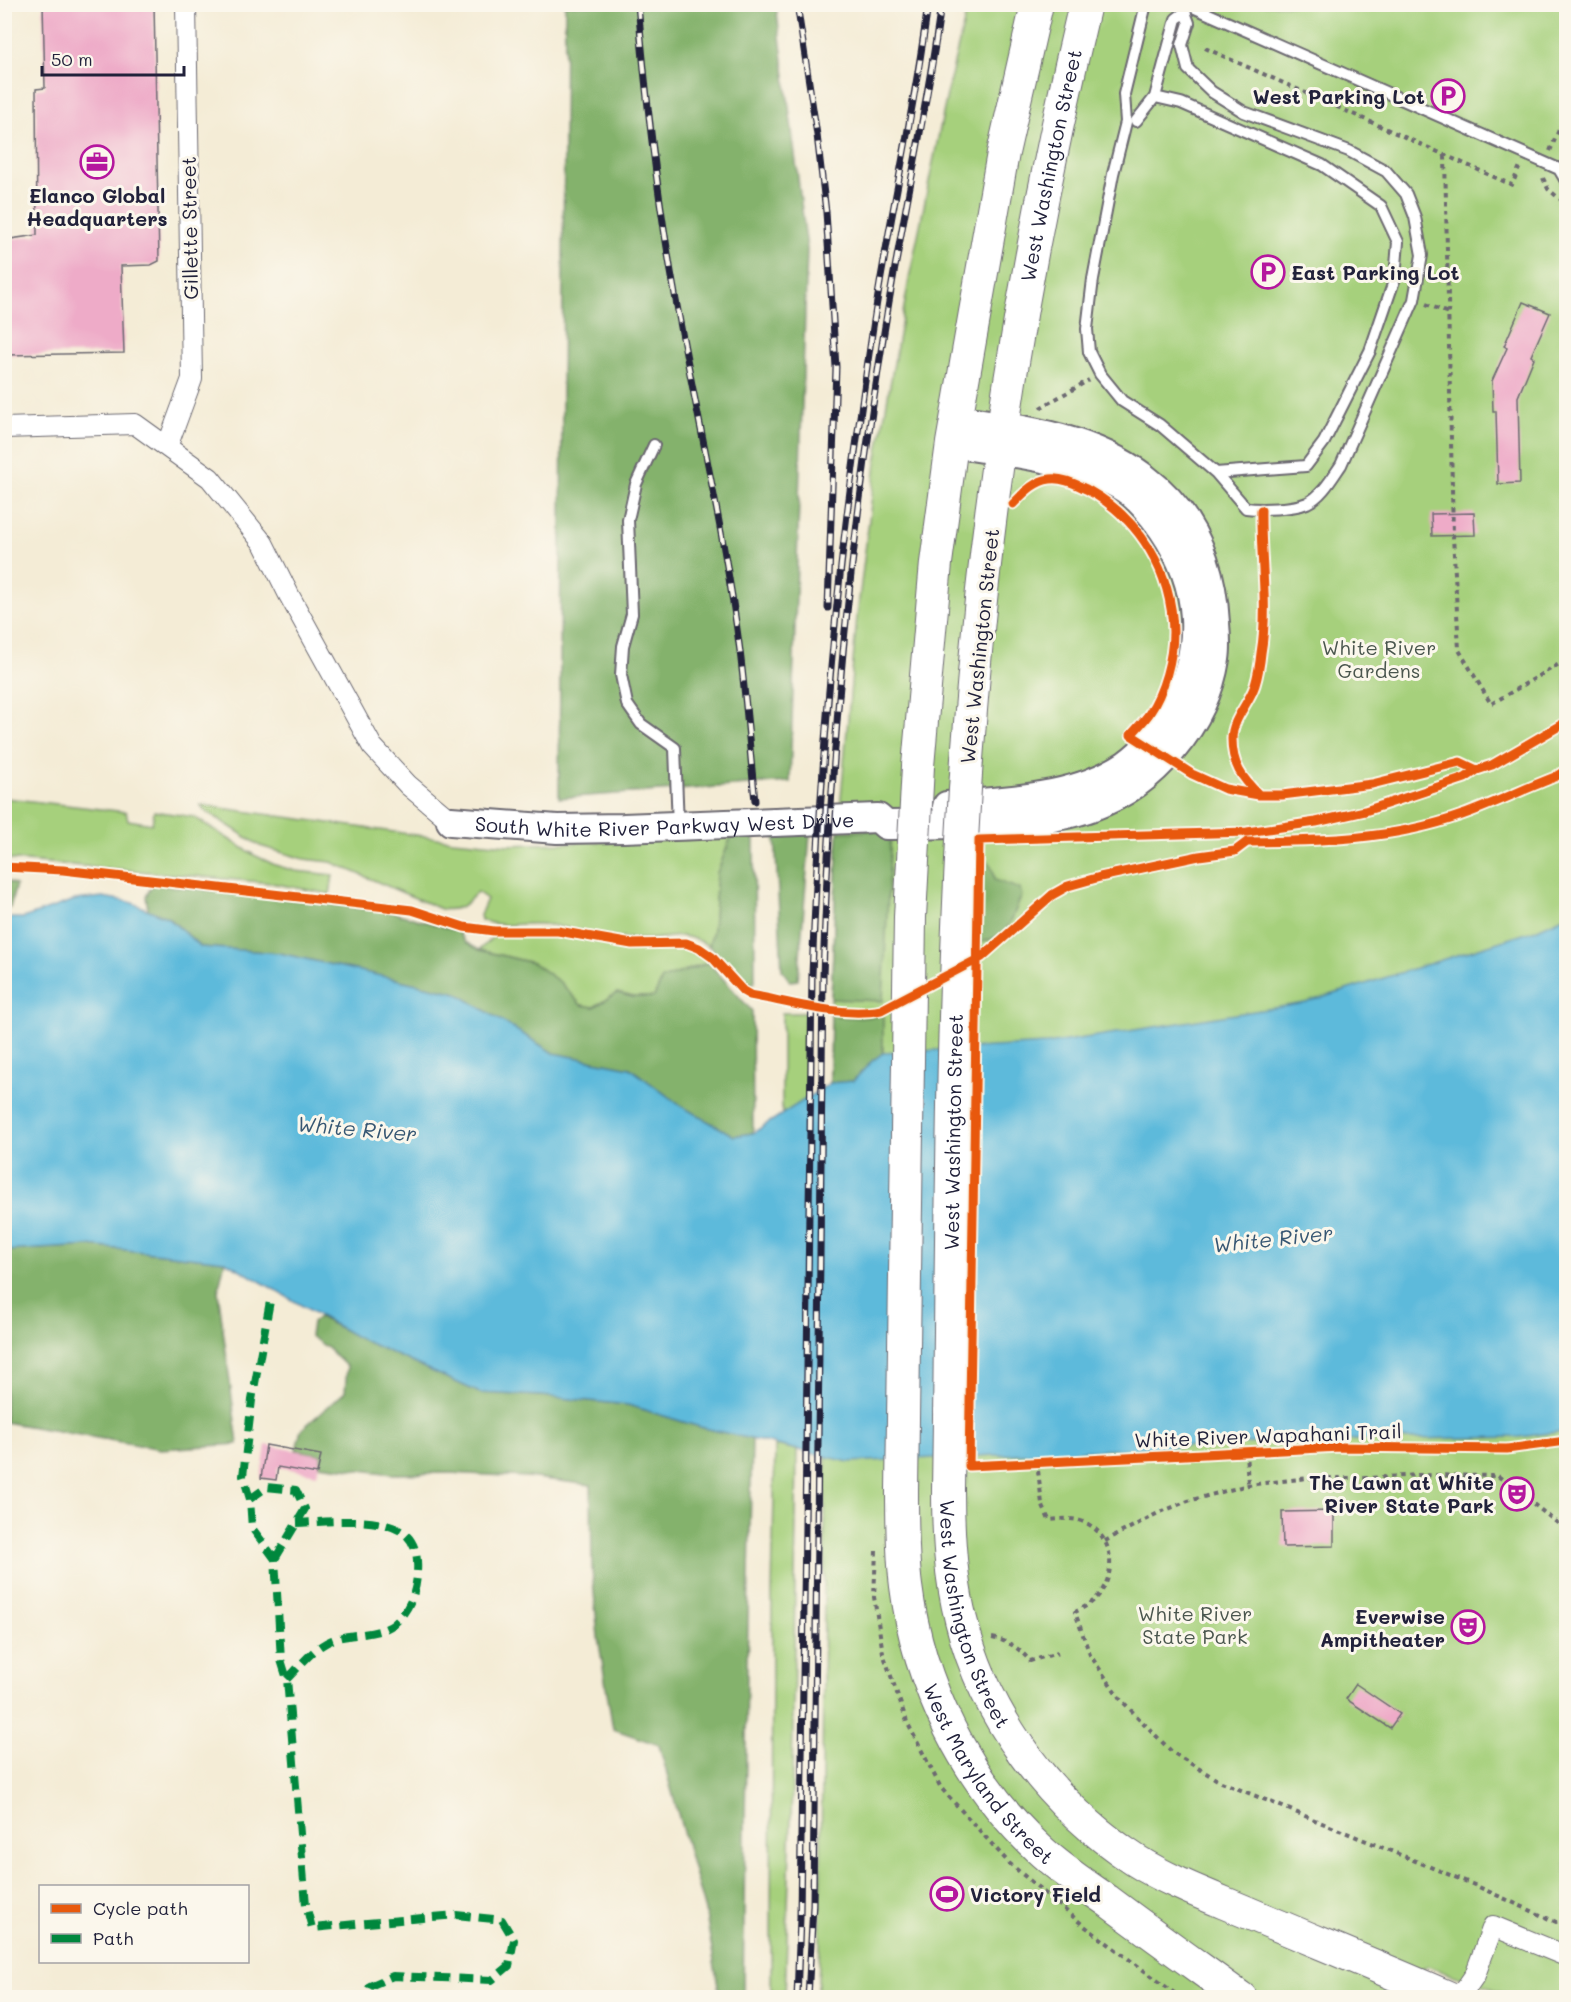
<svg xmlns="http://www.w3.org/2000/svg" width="1571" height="2002" viewBox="0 0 1571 2002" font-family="Mali,sans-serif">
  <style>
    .green { fill: #a6d07c; stroke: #64795c; stroke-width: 1.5 }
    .forest { fill: #84b26c; stroke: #536a54; stroke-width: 1.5 }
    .water { fill: #5dbadb; stroke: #406e8b; stroke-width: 1.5 }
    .building { fill: #eeabc8 }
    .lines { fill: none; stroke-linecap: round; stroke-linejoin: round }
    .lane-casing { stroke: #6c6971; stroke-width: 14 }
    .street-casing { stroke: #6c6971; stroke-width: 22 }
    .secondary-casing { stroke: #6c6971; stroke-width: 32 }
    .primary-casing { stroke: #6c6971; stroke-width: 34 }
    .path { stroke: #6c6971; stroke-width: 4; stroke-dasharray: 4.5 4.5; stroke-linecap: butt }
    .lane { stroke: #fff; stroke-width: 10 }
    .street { stroke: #fff; stroke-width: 20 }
    .secondary { stroke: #fff; stroke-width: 28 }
    .primary { stroke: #fff; stroke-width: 32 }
    .rail-casing { stroke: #22223b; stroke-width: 7 }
    .rail { stroke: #fbf7ec; stroke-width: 4.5; stroke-dasharray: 14; stroke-linecap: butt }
    .primary-bridge-casing { stroke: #6c6971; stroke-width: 34; stroke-linecap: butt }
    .primary-bridge { stroke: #fff; stroke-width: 32 }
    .quiet { stroke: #00873e; stroke-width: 8; stroke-dasharray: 15 8; stroke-linecap: butt }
    .cycleway-casing { stroke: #fbf7ec; stroke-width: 13 }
    .cycleway { stroke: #e8590c; stroke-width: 9 }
    .labels { text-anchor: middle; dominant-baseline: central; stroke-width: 6; stroke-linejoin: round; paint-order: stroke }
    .poi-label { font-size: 20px; font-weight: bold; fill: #22223b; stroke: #fbf7ec; text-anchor: end }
    .street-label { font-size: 20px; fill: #22223b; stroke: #fbf7ec }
    .park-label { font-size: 20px; fill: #4a564e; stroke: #fbf7ec }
    .water-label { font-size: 21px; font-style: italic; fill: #375773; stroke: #fbf7ec }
  </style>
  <rect width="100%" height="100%" fill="#fbf7ec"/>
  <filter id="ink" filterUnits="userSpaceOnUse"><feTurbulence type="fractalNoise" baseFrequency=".0167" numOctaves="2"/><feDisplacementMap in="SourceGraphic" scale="12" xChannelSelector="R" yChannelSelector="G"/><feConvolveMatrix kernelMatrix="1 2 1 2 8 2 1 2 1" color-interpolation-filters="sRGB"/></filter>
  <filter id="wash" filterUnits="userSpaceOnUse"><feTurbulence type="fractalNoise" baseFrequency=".008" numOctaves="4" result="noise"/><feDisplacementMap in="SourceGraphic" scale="24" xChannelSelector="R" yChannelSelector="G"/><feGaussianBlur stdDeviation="1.35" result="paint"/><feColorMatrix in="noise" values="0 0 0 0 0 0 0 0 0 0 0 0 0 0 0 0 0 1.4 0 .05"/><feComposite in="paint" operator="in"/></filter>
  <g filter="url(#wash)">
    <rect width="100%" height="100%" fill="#f4ecd6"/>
    <!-- green -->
    <path class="green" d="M968 5H1566V1997H1515L1427 1966 1399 1997 817 1998 820 1945 831 999 838 832 857 616 876 463 910 274 950 80Z
      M5 798 126 812 128 820 152 824 154 811 194 817 254 855 275 865 295 871 333 875 330 894 271 883 5 859Z
      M200 805 452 840 508 845 731 837 717 874 713 933 709 946C678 929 678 939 647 939 612 940 576 927 541 924 519 922 504 929 481 920L480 915 487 899 477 892C465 906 459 911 441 909L331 862 304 859 260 846 204 810Z
      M523 934 561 935 642 948 684 945 700 951 712 961 662 979 654 997H633L617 993 594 1007 581 1005 561 983 533 963 479 950 495 935Z
      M782 1013H807V1099L782 1115Z
      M775 1445 797 1450 792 1787 785 1998 771 1997 772 1594Z"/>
    <!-- forest -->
    <path class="forest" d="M565 5H776L807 249 790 782 559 798Z
      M891 830 883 1001 831 999 838 832Z
      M810 834 798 980 790 981 782 970 775 835Z
      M731 837H754L755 982 752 984 738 977 709 946 713 930 717 873Z
      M979 856C990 860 994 869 995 880L1020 889 1022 896C1015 908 1012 926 1001 935 994 939 984 941 977 944Z
      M4 880 16 885 10 908 5 907Z
      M153 884 307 901 395 913 458 931 465 942 479 950 533 963 561 983 581 1005 594 1007 617 993 633 997H654L662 979 709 963 752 1011 753 1133 734 1136 681 1106 630 1068 553 1053 457 993 279 953 201 947 169 918 148 910 146 896Z
      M831 1015C849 1018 866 1019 883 1015V1053L872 1061 853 1081 830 1083Z
      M90 1246 225 1261 218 1291 238 1444 161 1449 5 1422V1251Z
      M319 1317 357 1337 480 1393 542 1396 628 1405 700 1427 752 1439 747 1667 743 1997H720L706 1915 659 1745 613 1729 598 1637 592 1570 591 1485 527 1477 449 1473 393 1474 319 1465 321 1455 296 1450 301 1430 345 1392 347 1367 329 1349 310 1336 312 1323Z"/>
    <!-- water -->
    <path class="water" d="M103 897 130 902 168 918 201 947 279 953 457 993 553 1053 630 1068 681 1106 734 1136 753 1133 830 1083 853 1081 872 1061 883 1053 1047 1044 1305 1003 1533 931 1566 916V1431L1520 1437 1301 1441 849 1462 700 1427 628 1405 542 1396 480 1393 356 1337 225 1261 90 1246 5 1251V918H23L75 900Z"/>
    <g id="blocks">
      <!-- building -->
      <path class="building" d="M43 4H154L159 261 151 265 121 266 124 353 4 355V240L37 235 36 89 45 88Z
        M1523 302 1550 313 1531 356 1534 358 1518 397 1520 483 1498 484 1496 411H1493L1492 381 1507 348 1504 346Z
        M1474 513 1475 535 1432 536 1431 514Z
        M266 1445 321 1455 317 1474 278 1467 276 1480 261 1478Z
        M1334 1511V1546L1283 1547 1282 1512Z
        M1356 1684 1400 1714 1390 1728 1346 1699Z"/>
    </g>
  </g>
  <g filter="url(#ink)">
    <use href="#blocks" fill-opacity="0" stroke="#6c6971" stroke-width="1.5"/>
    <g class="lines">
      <!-- lane casing -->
      <g class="lane-casing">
        <path id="lane" d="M1146 4 1124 94 1126 122 1113 174 1093 279 1087 329 1089 352 1100 374 1122 401 1160 425 1216 473 1246 508C1260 510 1293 509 1307 503 1322 496 1332 478 1341 465L1414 300 1422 255 1415 217 1406 194 1386 171 1349 151 1244 112 1212 92 1188 69 1182 45 1189 23 1185 12 1187 4
          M1186 4 1559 169 1566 181
          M1155 97 1181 103 1322 165 1381 206 1398 242 1395 278 1370 351 1324 442 1306 466 1216 473
          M1136 121 1155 97 1176 19 1185 12
          M654 445 636 484 628 520 632 614 623 646 621 675 627 704 641 724 675 748 678 826"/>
      </g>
      <!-- street casing -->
      <g class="street-casing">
        <path id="street" d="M4 428 135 424 210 478 263 543 289 595 372 746 408 785 451 821
          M167 447 192 379 186 4
          M1459 1998 1475 1975 1493 1926 1566 1956"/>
      </g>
      <!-- secondary casing -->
      <g class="secondary-casing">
        <g id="secondary">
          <path d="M947 806C1007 800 1074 800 1126 765 1146 751 1162 730 1173 709 1206 648 1202 586 1163 529 1153 515 1141 499 1126 489 1076 457 1010 453 952 443"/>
          <path id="s1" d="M451 821 557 829 623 828 878 818 886 825C952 823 1031 829 1093 806 1154 784 1205 723 1215 659 1217 647 1216 635 1215 623 1212 564 1192 514 1144 478 1090 437 1021 429 956 419"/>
        </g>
      </g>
      <!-- primary casing -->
      <g class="primary-casing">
        <g id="primary">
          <path id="s2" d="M967 759C972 700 976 641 983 582 1004 388 1040 194 1085 4"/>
          <path d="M918 766 936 563 952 443 1003 153 1037 4"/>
          <path id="s3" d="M948 1489C948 1533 950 1577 961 1620 985 1718 1051 1805 1135 1860 1173 1884 1217 1899 1258 1917 1322 1944 1386 1970 1450 1998"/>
          <path id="s4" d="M902 1491C902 1523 902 1555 906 1586 918 1684 967 1782 1039 1849 1060 1869 1085 1885 1108 1901 1152 1934 1197 1966 1241 1998"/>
        </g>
      </g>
      <!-- path -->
      <path class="path" d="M1205 48 1512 185 1520 166
        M1550 151 1566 113
        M1445 156 1453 536 1459 650 1491 704 1566 660
        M1543 178 1548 189 1566 204
        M1426 304 1448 313
        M1040 408 1089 380
        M1246 1451 1248 1485
        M1037 1462 1042 1504 1049 1520C1062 1519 1073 1517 1086 1523 1112 1536 1117 1569 1101 1592 1095 1602 1085 1607 1075 1612L1090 1655 1121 1700 1172 1752 1219 1781 1472 1884 1556 1922 1566 1921
        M1105 1541 1158 1513 1188 1501 1248 1485 1308 1478H1367L1419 1475 1498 1476 1565 1529 1562 1553 1566 1558
        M876 1551 874 1597 883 1653 907 1722 941 1788 1009 1863 1083 1925 1181 1998
        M992 1638C1009 1641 1019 1648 1030 1661L1058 1653"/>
      <!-- lane -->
      <use href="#lane" class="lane"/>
      <!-- street -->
      <use href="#street" class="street"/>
      <!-- secondary -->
      <use href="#secondary" class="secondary"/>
      <!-- primary -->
      <use href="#primary" class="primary"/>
      <!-- rail casing -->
      <g class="rail-casing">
        <path id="rail" d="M638 4C646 100 657 194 674 289 695 409 724 529 740 651 746 701 750 751 755 801
          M797 4 817 135 826 212 836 367 828 608
          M797 1998 800 1918 812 975C819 788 833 602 860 417 867 367 874 316 883 266 898 179 917 92 928 4
          M808 1998 813 1905 823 976C829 783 845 589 874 398 881 351 888 303 897 257 912 172 930 89 941 4"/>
      </g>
      <!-- rail -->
      <use href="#rail" class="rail"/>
      <!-- primary-bridge casing -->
      <g class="primary-bridge-casing">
        <g id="primary-bridge">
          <path id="s5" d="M948 1489C952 1246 950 1002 967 759"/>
          <path d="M902 1491 910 917 918 766"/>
        </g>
      </g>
      <!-- primary-bridge -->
      <use href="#primary-bridge" class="primary-bridge"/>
      <!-- quiet -->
      <path class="quiet" d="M250 1499 243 1476 252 1400 270 1301
        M275 1559 305 1509 296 1490 267 1487 250 1499 252 1528 275 1559 281 1660 287 1679 306 1905 312 1928 456 1915 502 1920 514 1940 509 1966 492 1980 393 1976 370 1986 365 1998
        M287 1679C301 1665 314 1647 332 1640 349 1633 379 1636 394 1624 409 1611 417 1591 417 1572 418 1559 416 1543 405 1534 382 1515 326 1522 297 1523"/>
      <!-- cycleway casing -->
      <g class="cycleway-casing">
        <path id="cycleway" d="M1013 504C1023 494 1034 481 1050 479 1062 477 1077 485 1088 490 1140 519 1172 572 1173 632 1173 658 1164 692 1149 714 1144 721 1137 728 1131 735L1192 774 1225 789 1259 795H1282L1372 784 1460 762 1477 770
          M1566 722 1492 765 1477 770 1465 778 1365 811 1316 822 1247 832 979 840 969 1466 1340 1447 1507 1449 1566 1441
          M1259 795C1242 778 1232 765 1232 739 1232 719 1249 704 1255 685 1258 675 1260 663 1261 653 1269 607 1260 557 1261 510
          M1247 842C1319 841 1393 840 1462 815 1493 804 1524 789 1555 777L1566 770
          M4 867 63 870 412 910 464 927 494 931H558L632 944 686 943 699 948 712 957 743 991 750 995C789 1002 843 1018 881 1010L982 957 1052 895 1068 886 1100 877 1199 856 1235 851 1247 842"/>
      </g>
      <!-- cycleway -->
      <use href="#cycleway" class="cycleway"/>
    </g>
  </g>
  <!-- icons -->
  <defs>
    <g id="parking-ring" transform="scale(1.725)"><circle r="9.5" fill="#fbf7ec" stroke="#b5179e" stroke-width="1.5"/><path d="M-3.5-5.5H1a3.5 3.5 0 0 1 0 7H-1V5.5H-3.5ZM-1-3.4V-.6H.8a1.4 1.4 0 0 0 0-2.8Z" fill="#b5179e"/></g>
    <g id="office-ring" transform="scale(1.725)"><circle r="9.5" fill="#fbf7ec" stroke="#b5179e" stroke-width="1.5"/><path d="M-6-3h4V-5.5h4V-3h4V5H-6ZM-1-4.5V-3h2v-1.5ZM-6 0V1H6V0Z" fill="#b5179e"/></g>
    <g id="theatre-ring" transform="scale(1.725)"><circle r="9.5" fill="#fbf7ec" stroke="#b5179e" stroke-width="1.5"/><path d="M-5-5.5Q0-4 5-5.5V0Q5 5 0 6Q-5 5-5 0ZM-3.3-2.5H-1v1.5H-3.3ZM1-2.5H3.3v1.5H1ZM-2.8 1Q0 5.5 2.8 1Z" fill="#b5179e"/></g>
    <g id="stadium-ring" transform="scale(1.725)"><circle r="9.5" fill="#fbf7ec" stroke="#b5179e" stroke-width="1.5"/><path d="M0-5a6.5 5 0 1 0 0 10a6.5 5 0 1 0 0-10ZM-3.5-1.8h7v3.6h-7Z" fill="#b5179e"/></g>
  </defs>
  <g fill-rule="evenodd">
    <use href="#parking-ring" x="1448" y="96"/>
    <use href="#office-ring" x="97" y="162"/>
    <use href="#parking-ring" x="1268" y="272"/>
    <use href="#theatre-ring" x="1517" y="1494"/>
    <use href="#theatre-ring" x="1468" y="1627"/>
    <use href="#stadium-ring" x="947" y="1894"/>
  </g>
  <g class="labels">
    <!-- poi labels -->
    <g class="poi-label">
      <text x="1425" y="96">West Parking Lot</text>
      <text x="97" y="195" text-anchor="middle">Elanco Global<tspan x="97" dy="23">Headquarters</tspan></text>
      <text x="1291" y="272" text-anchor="start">East Parking Lot</text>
      <text x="1494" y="1482">The Lawn at White<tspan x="1494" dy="23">River State Park</tspan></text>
      <text x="1445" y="1616">Everwise<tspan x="1445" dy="23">Ampitheater</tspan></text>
      <text x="970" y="1894" text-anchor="start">Victory Field</text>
    </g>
    <!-- street labels -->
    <g class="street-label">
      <text stroke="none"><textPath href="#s2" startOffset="600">West Washington Street</textPath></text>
      <text transform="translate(189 228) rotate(-91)">Gillette Street</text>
      <text transform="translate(979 646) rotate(-84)">West Washington Street</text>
      <text stroke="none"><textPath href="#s1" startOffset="214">South White River Parkway West Drive</textPath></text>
      <text stroke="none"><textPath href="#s5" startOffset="357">West Washington Street</textPath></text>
      <text transform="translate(1268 1435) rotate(-2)">White River Wapahani Trail</text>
      <text stroke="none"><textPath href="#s3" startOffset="129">West Washington Street</textPath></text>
      <text stroke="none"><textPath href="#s4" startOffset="304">West Maryland Street</textPath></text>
    </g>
    <!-- park labels -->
    <g class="park-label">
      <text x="1379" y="647">White River<tspan x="1379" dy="23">Gardens</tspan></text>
      <text x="1195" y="1613">White River<tspan x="1195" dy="23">State Park</tspan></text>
    </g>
    <!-- water labels -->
    <g class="water-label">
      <text transform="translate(357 1128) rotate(5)">White River</text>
      <text transform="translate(1273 1238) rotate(-6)">White River</text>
    </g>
  </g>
  <!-- margin -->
  <rect width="1571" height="2002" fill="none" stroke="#fbf7ec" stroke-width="24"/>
  <!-- legend -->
  <rect x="39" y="1885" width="210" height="78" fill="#fbf7ec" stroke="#a4a2a5" stroke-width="1.5"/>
  <rect x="51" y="1904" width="30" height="9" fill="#e8590c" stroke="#a4a2a5" stroke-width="1.5"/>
  <text x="93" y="1915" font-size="18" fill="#22223b">Cycle path</text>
  <rect x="51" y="1934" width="30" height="9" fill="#00873e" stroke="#a4a2a5" stroke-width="1.5"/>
  <text x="93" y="1945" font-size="18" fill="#22223b">Path</text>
  <!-- scale -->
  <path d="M42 66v9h142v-9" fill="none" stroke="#22223b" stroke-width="3"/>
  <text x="51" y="66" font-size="18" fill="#22223b" stroke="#fbf7ec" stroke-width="4.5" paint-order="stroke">50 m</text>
</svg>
